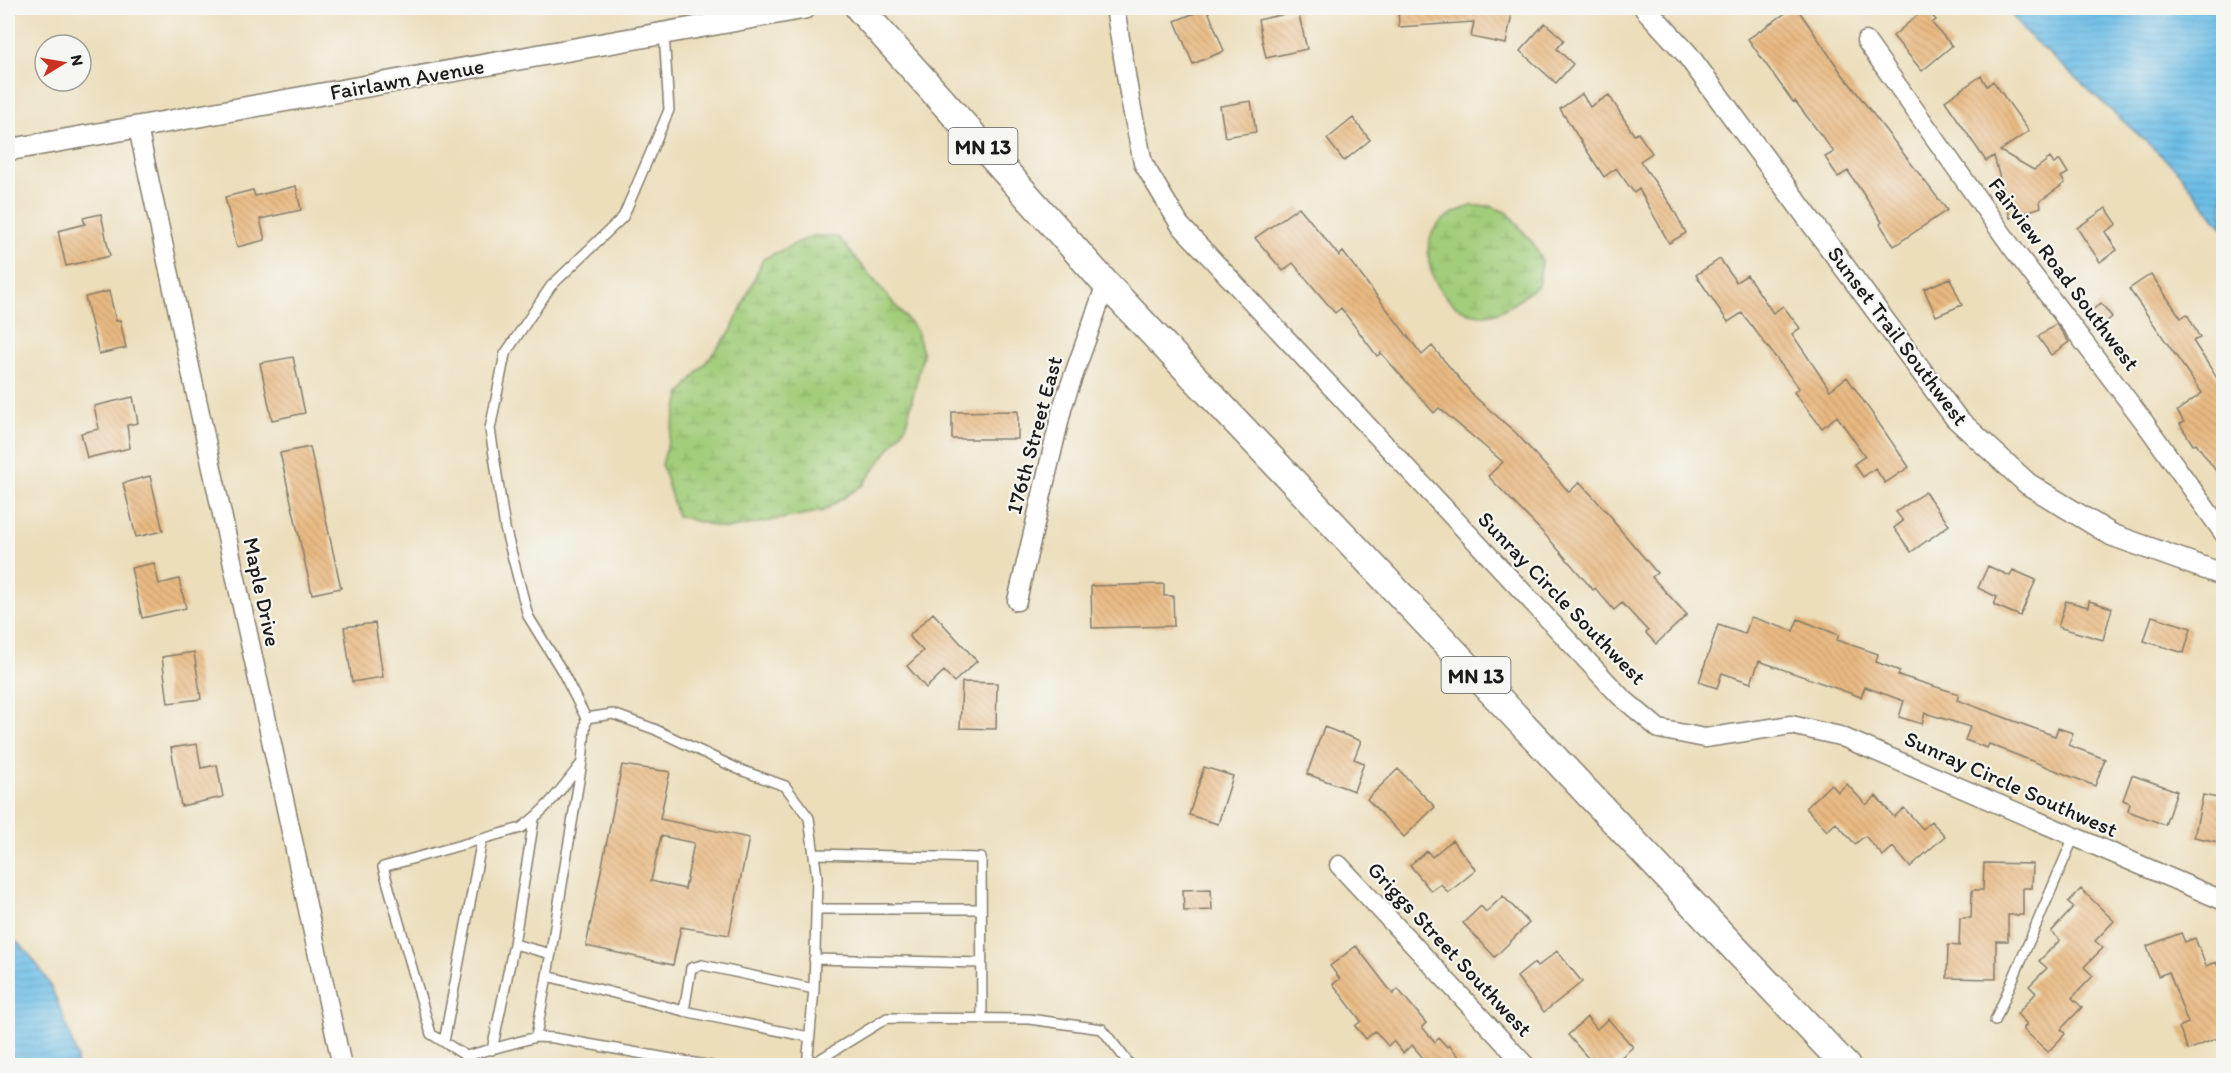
<svg xmlns="http://www.w3.org/2000/svg" width="2231" height="1073" viewBox="0 0 2231 1073" font-family="Itim,sans-serif">
  <style>
    .wetland { fill: url(#wetland-marsh); stroke: #5f744b; stroke-width: 1.5 }
    .water { fill: url(#water-rules); stroke: #446c82; stroke-width: 1.5 }
    .building { fill: url(#building-back-hatch); fill-rule: evenodd }
    .lines { fill: none; stroke-linecap: round; stroke-linejoin: round }
    .service-casing { stroke: #847d6c; stroke-width: 12 }
    .minor-casing { stroke: #847d6c; stroke-width: 21 }
    .tertiary-casing { stroke: #847d6c; stroke-width: 24 }
    .primary-casing { stroke: #847d6c; stroke-width: 30 }
    .service { stroke: #fff; stroke-width: 9 }
    .minor { stroke: #fff; stroke-width: 18 }
    .tertiary { stroke: #fff; stroke-width: 21 }
    .primary { stroke: #fff; stroke-width: 27 }
    .labels { text-anchor: middle; dominant-baseline: central; stroke-width: 4.5; stroke-linejoin: round; paint-order: stroke }
    .shield { fill: #f6f6f2; stroke: #5d5d5c; stroke-width: 1.5 }
    .shield-label { font-size: 21px; font-weight: bold; fill: #1c1c1c }
    .street-label { font-size: 22px; fill: #1c1c1c; stroke: #f6f6f2 }
  </style>
  <defs>
    <pattern id="wetland-marsh" width="20" height="14" patternUnits="userSpaceOnUse" patternTransform="scale(1.5)"><rect width="20" height="14" fill="#a2cd7a"/><path d="M1 5h8M5 5V1M11 12h8M15 12V8" fill="none" stroke="#8baf69"/></pattern>
    <pattern id="water-rules" width="6" height="5" patternUnits="userSpaceOnUse" patternTransform="scale(1.5)"><rect width="6" height="5" fill="#6cbde7"/><path d="M0 2.5h6" fill="none" stroke="#5da2c6"/></pattern>
    <pattern id="building-back-hatch" width="6" height="6" patternUnits="userSpaceOnUse" patternTransform="scale(1.5)"><rect width="6" height="6" fill="#e9b981"/><path d="M-1 5l2 2M0 0l6 6M5-1l2 2" fill="none" stroke="#c79e6f"/></pattern>
  </defs>
  <rect width="100%" height="100%" fill="#f6f6f2"/>
  <filter id="ink" filterUnits="userSpaceOnUse"><feTurbulence type="fractalNoise" baseFrequency=".0167" numOctaves="2"/><feDisplacementMap in="SourceGraphic" scale="12" xChannelSelector="R" yChannelSelector="G"/><feConvolveMatrix kernelMatrix="1 2 1 2 8 2 1 2 1" color-interpolation-filters="sRGB"/></filter>
  <filter id="wash" filterUnits="userSpaceOnUse"><feTurbulence type="fractalNoise" baseFrequency=".008" numOctaves="4" result="noise"/><feDisplacementMap in="SourceGraphic" scale="24" xChannelSelector="R" yChannelSelector="G"/><feGaussianBlur stdDeviation="1.35" result="paint"/><feColorMatrix in="noise" values="0 0 0 0 0 0 0 0 0 0 0 0 0 0 0 0 0 1.4 0 .05"/><feComposite in="paint" operator="in"/></filter>
  <g filter="url(#wash)">
    <rect width="100%" height="100%" fill="#ecdebb"/>
    <!-- wetland -->
    <path class="wetland" d="M1471 206H1490L1508 213 1535 246 1542 262 1538 286C1525 294 1510 309 1495 313 1447 327 1412 258 1436 227 1446 215 1457 211 1471 206Z
      M812 236 838 237 917 331 923 354 906 426 863 485 823 511 726 529 677 516 662 465 681 393 731 331 763 259Z"/>
    <!-- water -->
    <path class="water" d="M2006 8H2223V228L2176 169 2024 31Z
      M8 935C50 966 61 1010 77 1057L76 1065H8Z"/>
    <g id="blocks">
      <!-- building -->
      <path class="building" d="M1207 8 1224 51 1193 64 1175 21Z
        M1398 8H1510L1511 19 1506 44 1471 37 1474 22 1399 27Z
        M1793 8H1797L1840 71 1947 210 1894 246 1880 224 1882 222 1848 171 1838 177 1825 157 1834 152 1795 101 1793 102 1748 39Z
        M1926 8 1936 20 1932 23 1952 46 1922 71 1893 36Z
        M1298 11 1307 49 1266 58 1258 20Z
        M1545 23 1564 40 1557 49 1573 64 1556 83 1520 51Z
        M1981 76 1987 86 1993 81 2029 131 2000 151 2034 170 2050 158 2054 164 2060 160 2068 173 2061 177 2065 183 2040 201 2041 207 2010 218 1994 156 1986 161 1945 101Z
        M1582 94 1590 107 1609 95 1634 135 1638 133 1652 153 1640 161 1671 205 1686 233 1669 243 1639 189 1634 193 1616 168 1604 177 1560 109Z
        M1251 101 1256 132 1225 137 1220 106Z
        M1353 118 1370 140 1344 161 1327 139Z
        M296 186 301 210 260 219 265 240 237 247 225 197 253 190 255 196Z
        M1299 207 1339 256 1343 252 1422 355 1432 346 1474 396 1516 433 1569 492 1580 482 1614 520 1613 521 1657 573 1652 577 1687 615 1656 644 1646 633 1648 631 1622 603 1614 610 1595 588 1593 590 1550 540 1488 476 1503 462 1439 408 1434 413 1381 353 1377 356 1341 308 1335 313 1293 263 1283 271 1272 258 1255 238Z
        M2106 208 2117 224 2105 232 2117 250 2100 262 2077 228Z
        M101 214 110 256 66 266 58 231 85 224 83 218Z
        M1720 259 1736 282 1747 275 1773 313 1783 306 1800 328 1792 334 1830 390 1847 377 1909 467 1885 483 1875 468 1863 477 1854 464 1865 456 1837 416 1822 428 1794 392 1799 388 1742 313 1728 322 1696 275Z
        M2151 274 2181 318 2187 314 2200 338 2193 341 2223 387V481L2196 443 2193 445 2180 424 2184 422 2177 411 2202 393 2129 289Z
        M1950 278 1962 305 1936 316 1924 289Z
        M109 291 116 321 120 320 126 348 99 354 85 297Z
        M2101 303 2112 317 2096 331 2084 317Z
        M2056 324 2069 342 2051 355 2038 337Z
        M293 357 305 413 272 420 260 363Z
        M133 397 138 423 127 425 130 448 87 458 81 433 99 429 94 406Z
        M1018 411V439H952V412Z
        M310 447 341 588 312 594 280 453Z
        M150 476 163 531 136 537 123 483Z
        M1925 492 1949 525 1911 552 1894 528 1903 521 1896 512Z
        M154 563 159 584 179 579 186 608 142 618 131 568Z
        M1988 566 2010 576 2013 570 2036 580 2020 616 1994 605 1997 597 1978 588Z
        M1164 584V596H1173L1174 626 1092 628 1091 586Z
        M2066 601 2088 607 2089 601 2112 608 2103 640 2058 627Z
        M933 613 977 661 954 682 944 671 926 688 907 666 923 651 909 636Z
        M2152 616 2191 628 2184 653 2144 641Z
        M1751 617 1793 631 1798 619 1839 635 1837 640 1878 654 1876 662 1900 671 1898 675 1959 694 1957 700 2055 736 2058 728 2073 733 2068 745 2105 759 2095 786 1989 744 1987 748 1965 740 1970 727 1925 713 1922 724 1899 717 1904 701 1865 687 1861 697 1759 661 1751 683 1722 673 1717 688 1699 682 1718 625 1745 634Z
        M375 623 383 677 352 682 344 627Z
        M194 652 201 699 168 703 162 657Z
        M962 682 997 683 996 729 960 728Z
        M1324 727 1361 741 1354 759 1364 763 1354 791 1307 774Z
        M197 744 201 768 217 765 223 797 181 806 171 748Z
        M622 765 670 772 660 819 749 838 729 935 681 927 673 965 586 946ZM661 836 694 843 685 889 651 881Z
        M1204 767 1233 776 1218 824 1189 815Z
        M1398 769 1435 807 1404 837 1367 799Z
        M2132 775 2177 791 2165 825 2128 811 2130 803 2123 800Z
        M1831 784 1838 792 1847 784 1866 805 1876 796 1894 817 1904 808 1923 829 1931 821 1945 836 1910 867 1893 847 1883 856 1865 836 1855 844 1836 823 1827 831 1806 808Z
        M2203 795 2223 799V843L2194 837Z
        M1452 840 1476 870 1448 893 1441 884 1431 891 1410 865 1427 851 1432 857Z
        M1984 863 2033 864 2032 888H2023V915H2008V941H1996V979L1947 978 1948 945 1959 946 1960 918H1971L1972 890H1983Z
        M1211 889 1212 910 1184 911 1183 890Z
        M2081 889 2114 921 2095 941 2103 948 2084 967 2093 976 2072 998 2082 1007 2061 1029 2065 1034 2048 1052 2023 1029 2027 1024 2017 1014 2036 993 2029 986 2047 968 2039 961 2060 940 2051 932 2074 907 2068 902Z
        M1503 896 1529 923 1495 957 1463 923 1481 906 1486 912Z
        M2181 933 2185 942 2195 938 2206 966 2216 962 2223 981V1036L2188 1050 2179 1027 2188 1023 2169 972 2158 976 2147 946Z
        M1356 946 1393 994 1398 989 1426 1023 1422 1027 1435 1042 1439 1038 1447 1047 1449 1045 1466 1065H1429L1412 1045 1403 1053 1393 1041 1388 1046 1375 1031 1366 1039 1355 1026 1361 1021 1333 984 1340 979 1330 966Z
        M1557 951 1582 982 1544 1012 1517 977 1534 963 1537 967Z
        M1587 1017 1597 1029 1608 1019 1633 1047 1612 1065H1594L1568 1035Z"/>
    </g>
  </g>
  <g filter="url(#ink)">
    <use href="#blocks" fill-opacity="0" stroke="#847d6c" stroke-width="1.5"/>
    <g class="lines">
      <!-- service casing -->
      <g class="service-casing">
        <path id="service" d="M664 33 669 110 623 217 551 286 505 354 490 429 505 528 528 616 562 671 586 718 582 762 547 976 684 1011 691 968 702 965 814 989
          M586 718 613 714 654 729 738 769 785 786 809 818 817 877 814 989 807 1066
          M581 764C563 787 546 811 521 828L383 867 431 1034 466 1056 536 1037 554 1038 711 1066
          M534 819 514 944 551 954
          M814 854 981 858 982 1018
          M816 909H981
          M814 959 981 963
          M684 1011 809 1037
          M1995 1021 2073 839
          M536 1037 547 976
          M444 1042 482 839
          M492 1050 514 944
          M809 1066 887 1018 1029 1019 1102 1029 1131 1066"/>
      </g>
      <!-- minor casing -->
      <g class="minor-casing">
        <path id="minor" d="M1115 8 1130 99 1143 163 1180 225 1620 696 1659 729 1705 738 1791 725 1840 736 2224 901
          M1866 41 2011 246 2145 423 2224 534
          M138 128 342 1066
          M1017 601 1063 405 1106 284
          M1339 865 1526 1066"/>
      </g>
      <!-- tertiary casing -->
      <g class="tertiary-casing">
        <path id="tertiary" d="M1645 8 1687 54 1956 418 2028 484 2112 535 2224 575
          M8 150 805 8"/>
      </g>
      <!-- primary casing -->
      <g class="primary-casing">
        <path id="primary" d="M859 8 1106 284 1846 1066"/>
      </g>
      <!-- service -->
      <use href="#service" class="service"/>
      <!-- minor -->
      <use href="#minor" class="minor"/>
      <!-- tertiary -->
      <use href="#tertiary" class="tertiary"/>
      <!-- primary -->
      <use href="#primary" class="primary"/>
    </g>
  </g>
  <g class="labels">
    <!-- shield labels -->
    <g class="shield">
      <rect x="948.5" y="128" width="69" height="36" rx="4.5"/>
      <rect x="1441.5" y="657" width="69" height="36" rx="4.5"/>
    </g>
    <g class="shield-label">
      <text x="983" y="146">MN 13</text>
      <text x="1476" y="675">MN 13</text>
    </g>
    <!-- street labels -->
    <g class="street-label">
      <text transform="translate(407 79) rotate(-10)">Fairlawn Avenue</text>
      <text transform="translate(2064 274) rotate(53)">Fairview Road Southwest</text>
      <text transform="translate(1898 336) rotate(53)">Sunset Trail Southwest</text>
      <text transform="translate(1034 435) rotate(-75)">176th Street East</text>
      <text transform="translate(262 592) rotate(78)">Maple Drive</text>
      <text transform="translate(1562 598) rotate(46)">Sunray Circle Southwest</text>
      <text transform="translate(2011 784) rotate(24)">Sunray Circle Southwest</text>
      <text transform="translate(1450 949) rotate(47)">Griggs Street Southwest</text>
    </g>
  </g>
  <!-- margin -->
  <rect width="2231" height="1073" fill="none" stroke="#f6f6f2" stroke-width="30"/>
  <!-- north arrow -->
  <g transform="translate(63 63) rotate(79)"><circle r="28" fill="#f6f6f2" stroke="#9f9f9c" stroke-width="1.5"/>
  <path d="M0-4.5L10 22L0 15L-10 22Z" fill="#c8321e"/>
  <text y="-9" font-size="16" font-weight="bold" text-anchor="middle" fill="#1c1c1c">N</text>
  </g>
</svg>
